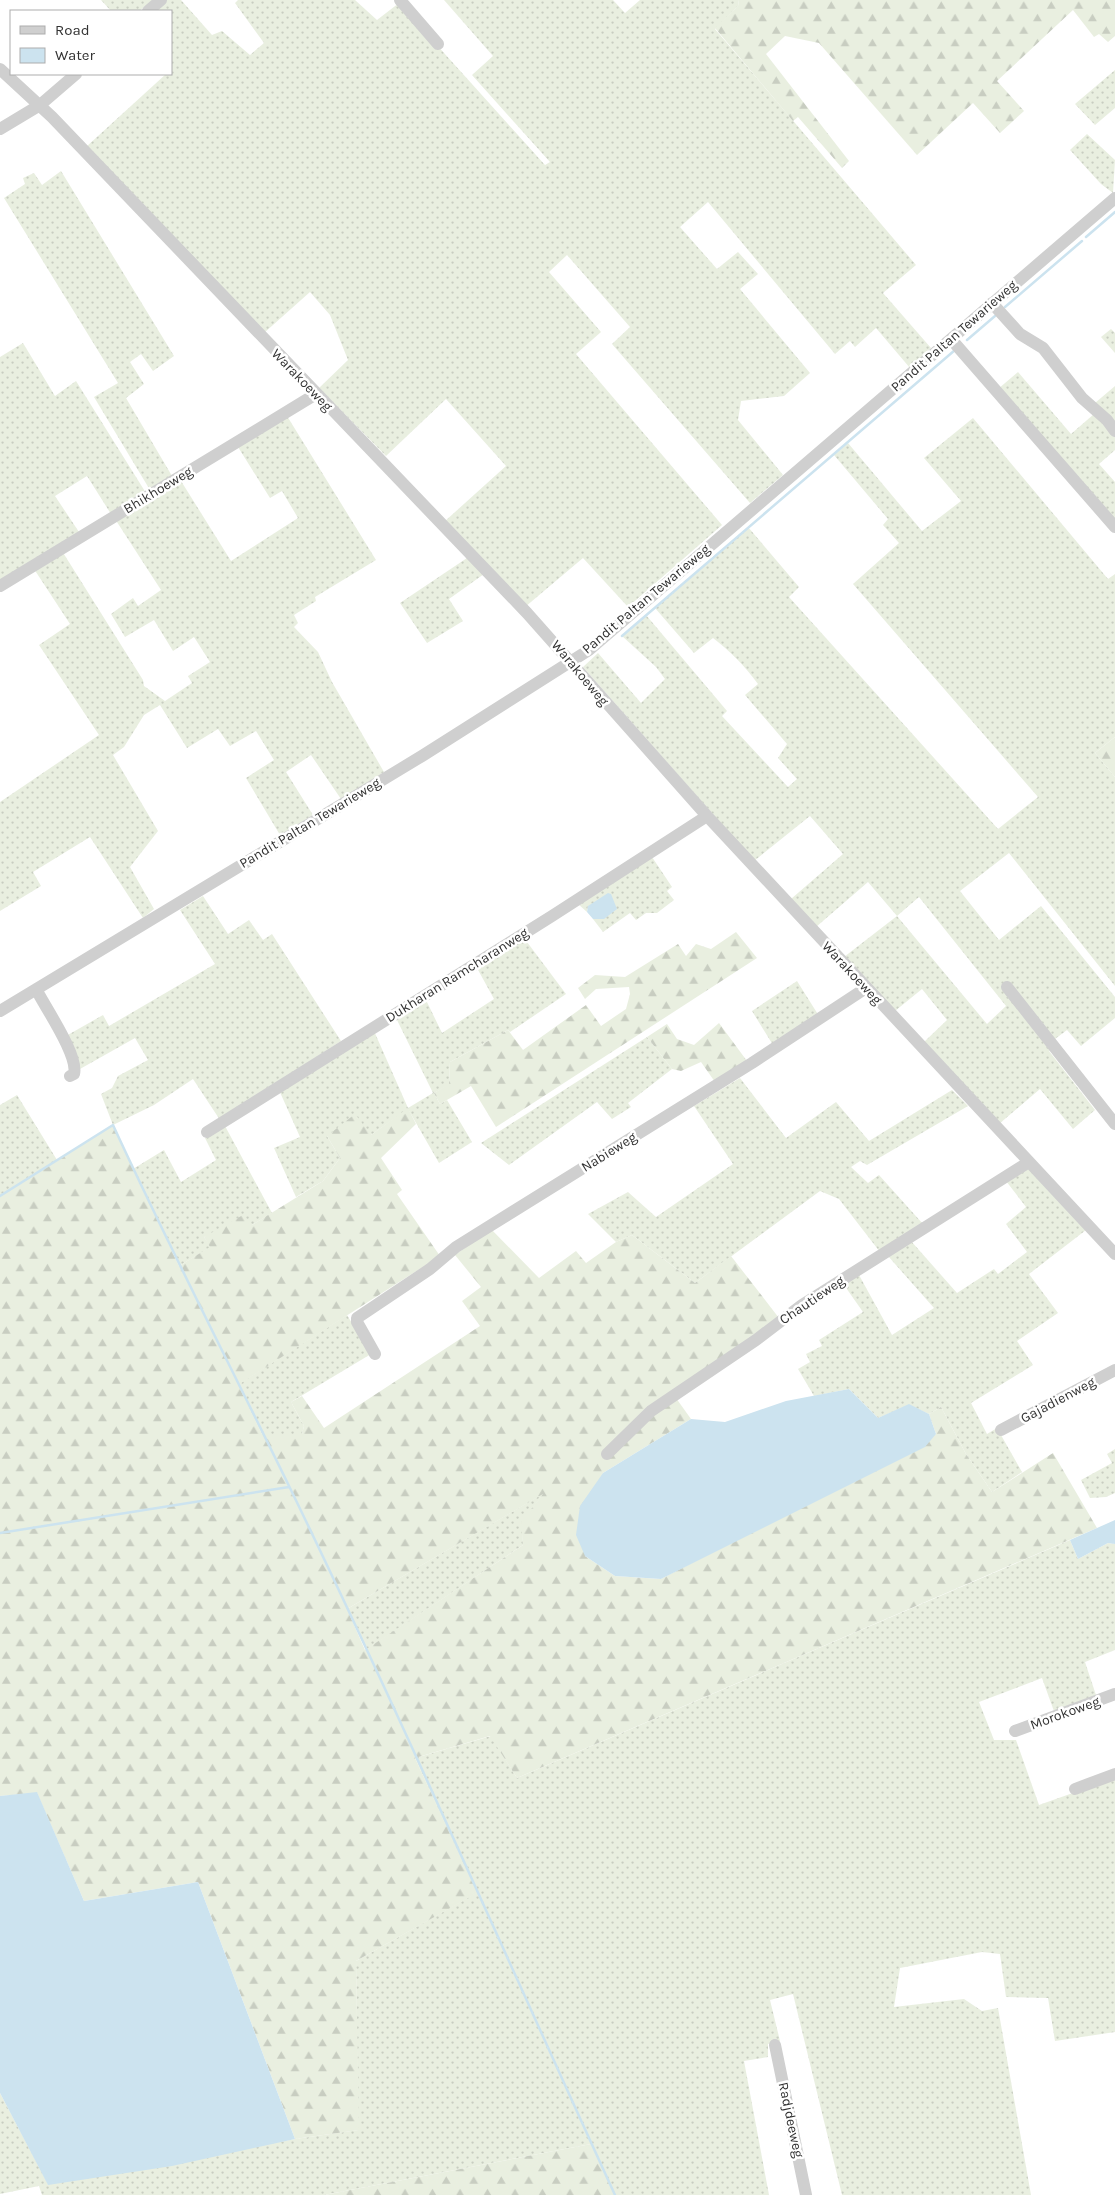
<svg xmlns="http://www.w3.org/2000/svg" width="1115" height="2195" viewBox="0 0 1115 2195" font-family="Karla,sans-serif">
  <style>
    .grass { fill: url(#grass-dots); fill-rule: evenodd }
    .forest { fill: url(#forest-firs); fill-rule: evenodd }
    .water { fill: #cce3ef }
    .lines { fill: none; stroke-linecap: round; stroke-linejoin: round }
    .stream { stroke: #cce3ef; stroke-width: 2.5 }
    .minor { stroke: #cfcfcf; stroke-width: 12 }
    .labels { text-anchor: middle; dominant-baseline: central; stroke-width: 5; stroke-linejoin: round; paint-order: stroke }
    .street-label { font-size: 14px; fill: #323232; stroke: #fff }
  </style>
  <defs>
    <pattern id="grass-dots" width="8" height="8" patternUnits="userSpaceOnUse" patternTransform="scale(1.25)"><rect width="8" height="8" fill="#e9efe0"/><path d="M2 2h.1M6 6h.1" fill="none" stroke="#c8cdc1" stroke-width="1.8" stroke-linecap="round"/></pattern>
    <pattern id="forest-firs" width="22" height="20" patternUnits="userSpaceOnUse" patternTransform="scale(1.25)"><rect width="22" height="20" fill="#e9efe0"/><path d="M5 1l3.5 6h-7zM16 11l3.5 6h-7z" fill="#c8cdc1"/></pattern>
  </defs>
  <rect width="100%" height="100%" fill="#fff"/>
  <!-- grass -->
  <path class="grass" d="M101 0H153L139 11H111Z
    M166 0H181L212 35 222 31 250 55 264 43 235 3 238 0H355L377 20 399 3 545 165 550 162 472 75 493 56 444 0H613L625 13 640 0H739L738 6 715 29 916 265 883 293 931 348 910 368 876 328 855 347 850 341 835 354 708 202 680 227 717 269 738 252 758 274 740 289 810 373 784 396 741 401 738 420 783 475 750 503 612 344 630 327 567 255 549 272 601 332 576 354 722 525 628 607 583 558 525 607 444 522 506 466 446 399 386 456 319 388 348 360 330 315 310 292 264 333 86 147 166 74H171V11H153Z
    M1115 70V108L1095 125 1075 104Z
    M1087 134 1115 160 1113 193 1101 184 1070 150Z
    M61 171 174 356 153 371 141 354 130 362 144 384 126 398 172 476 150 490 94 397 118 383 4 198 25 184 23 178 34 173 42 185Z
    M1111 329 1115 333V353L1101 337Z
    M23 343 55 396 76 381 146 493 111 514 87 476 55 496 79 532 0 580V357Z
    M1018 372 1071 434 1094 414 1115 436V450L1099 464 1115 482V520L998 389Z
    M1115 386V427L1095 403Z
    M287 416 376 560 315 597 316 601 294 615 298 623 294 627 318 652 332 682 384 772 341 799 311 755 286 772 313 815 280 835 246 778 274 760 256 731 230 746 218 729 187 748 160 705 144 715 124 747 113 755 158 831 130 867 154 909 143 918 90 837 33 872 41 886 0 911V802L99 735 39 645 70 624 34 569 62 551 143 680 144 686 165 701 192 683 188 676 210 662 194 637 173 651 154 620 125 637 111 614 133 598 138 606 161 590 115 519 181 481 231 561 298 518 282 491 270 498 238 447Z
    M973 418 1108 579 1115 574V737L1095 753 1115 777V986L1009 853 960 891 999 940 1041 906 1115 997V1018L1081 1046 1067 1030 1055 1039 1058 1044 1049 1051 1095 1110 1073 1129 1040 1089 999 1124 924 1042 947 1020 922 989 895 1011 844 957 897 916 868 882 816 927 791 899 843 854 810 816 754 861 583 667 598 653 641 703 665 679 656 667 622 636 646 615 727 711 722 716 788 787 797 779 778 758 787 744 745 695 758 684C745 666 731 652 713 638L694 653 655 608 748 527 799 587 789 597 998 829 1038 797 853 584 899 543 883 525 888 519 834 455 848 443 922 531 961 501 924 458ZM919 897 1006 1006 987 1024 897 916Z
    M467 558 484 574 449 599 463 621 427 643 400 603Z
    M652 857 672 887 667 891 674 900 657 913H646L636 920 630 913 603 932 593 919H604L588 906 587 912 578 904Z
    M203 896 228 934 249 920 263 940 272 934 341 1041 220 1120 193 1079 154 1105 113 1125 101 1094 112 1088 118 1076 148 1060 135 1038 80 1069 66 1036 103 1015 109 1026 215 964 180 910Z
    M524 938 566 994 510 1032 508 1030 450 1062 449 1085 434 1093 440 1104 447 1100 472 1142 439 1163 408 1109 371 1135 327 1136 340 1158 323 1181 296 1197 274 1148 300 1137 279 1090 374 1031 408 1108 433 1093 396 1018 426 1000 442 1033 494 999 477 968Z
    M797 981 819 1016 773 1045 752 1011Z
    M647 1037 672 1069 628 1103 631 1107 612 1119 597 1102 509 1165 481 1143Z
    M740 1078 786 1138 836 1102 869 1141 952 1090 968 1106 867 1165 860 1161 851 1167 868 1183 879 1175 923 1224 880 1252 839 1199 820 1191 695 1283 632 1235 616 1242 588 1214 628 1192 656 1217 733 1164 694 1106Z
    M17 1095 57 1160 0 1196V1105Z
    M225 1126 272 1213 252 1225 204 1237 211 1247 179 1266 133 1169 164 1150 181 1182 216 1160 205 1138Z
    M1028 1167 1086 1230 1029 1274 1058 1313 1017 1341 1033 1365 971 1403 987 1434 997 1428 1022 1472 992 1492 966 1454 941 1407 929 1414 909 1405 878 1418 849 1389 814 1396 798 1369 810 1362 806 1354 822 1346 819 1340 863 1312 844 1285 859 1275 892 1335 934 1308 888 1256 911 1241 957 1293 994 1269 998 1274 1027 1252 1006 1224 1026 1207 1006 1181Z
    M347 1315 371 1354 291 1402 304 1426 302 1434H262L237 1385Z
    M1115 1449V1493L1106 1497 1090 1498 1081 1480 1112 1463 1107 1454Z
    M544 1493 522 1522 523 1545 366 1650 347 1609Z
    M1070 1540 1078 1559 1108 1543 1115 1544V1650L1085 1662 1097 1698 1055 1714 1042 1678 979 1702 994 1740H1016L1039 1805 1115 1778V2032L1055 2041 1048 1998 1006 1997 1000 1954 982 1952 900 1968 894 2007 964 1999 982 2011 998 2008 1031 2195H842L793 1994 770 2000 780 2041 768 2044V2057L744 2061 769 2195H615L591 2144 324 2195H42L39 2186 0 2194V2093L48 2184 295 2139 358 2130 356 1961 476 1893 415 1758 491 1736 517 1778Z"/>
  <!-- forest -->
  <path class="forest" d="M739 0H1115V36L1108 42 1099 34 1094 37 1073 10 997 81 1024 111 1000 133 973 103 917 155 819 43 785 36 766 54 849 161 842 168 798 117 793 121 715 28 738 6Z
    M1115 737V777L1095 753Z
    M736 932 757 958 496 1127 471 1086 440 1104 434 1093 449 1084 450 1062 508 1030 523 1050 586 1005 601 1026 626 1009 630 994 629 987 596 989 585 999 578 988 595 975 625 977 678 944 686 956 696 944 711 949Z
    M719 1023 747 1061 715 1082 701 1062 681 1071 672 1069 647 1037 667 1024 677 1039 694 1045Z
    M408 1108 416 1124 381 1158 402 1190 397 1194 440 1256 238 1385 262 1434H302L304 1426 291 1402 302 1396 324 1428 480 1326 462 1301 481 1287 455 1255 491 1229 539 1278 576 1251 586 1263 616 1242 632 1235 695 1283 731 1256 779 1318 653 1412 676 1398 691 1419 603 1473 585 1556 615 1576 661 1579 936 1434 929 1414 941 1407 966 1454 992 1492 1053 1453 1097 1528 517 1778 490 1736 415 1758 477 1893 356 1961 359 2130 295 2139 198 1882 84 1901 37 1793 0 1796V1196L113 1125 179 1266 210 1247 204 1237 243 1215 252 1225 323 1181 340 1158 327 1136 355 1114 371 1135ZM543 1494 521 1522 523 1545 365 1650 347 1609Z
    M591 2144 615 2195H324Z"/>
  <!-- water -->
  <path class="water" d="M608 893 611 894 617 909 604 919H593L587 912 588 906Z
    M849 1389 878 1418 909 1404 929 1414 936 1434 925 1447 661 1579 615 1576 585 1556 576 1535 580 1506 603 1473 691 1419 725 1422 786 1401Z
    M1115 1520V1544L1108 1543 1078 1559 1070 1540Z
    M37 1792 84 1901 198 1882 295 2139 172 2166 48 2185 0 2093V1796Z"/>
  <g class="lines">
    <!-- stream -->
    <path class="stream" d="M1086 237 1115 212
      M1005 307 1082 241
      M967 340 995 316
      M622 636 955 350
      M0 1196 113 1125C169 1247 231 1367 290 1488 403 1721 507 1959 615 2195
      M0 1533 289 1487"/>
    <!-- minor -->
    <path class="minor" d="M400 0 438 44
      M148 11 161 0
      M0 69 52 117 527 613 707 816 1115 1254
      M0 129 40 105 76 74
      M992 303 1020 334 1043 348 1082 398 1107 420 1115 431
      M951 339 1115 527
      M0 586 316 394
      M1007 987 1115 1124
      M36 989C45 1007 79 1056 74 1074L70 1076
      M0 1011 422 756 589 650 1115 198
      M207 1132 552 916 707 816
      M375 1354 357 1322V1318L430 1269 456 1247 752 1063 866 988
      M1001 1430 1115 1370
      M607 1454 651 1411 756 1340 802 1305 1029 1162
      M1015 1731 1115 1694
      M1075 1789 1115 1774
      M775 2045 806 2195"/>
  </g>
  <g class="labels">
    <!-- street labels -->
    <g class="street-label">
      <text transform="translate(954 336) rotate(-41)">Pandit Paltan Tewarieweg</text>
      <text transform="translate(302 380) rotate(46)">Warakoeweg</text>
      <text transform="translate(158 490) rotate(-31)">Bhikhoeweg</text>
      <text transform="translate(646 599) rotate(-40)">Pandit Paltan Tewarieweg</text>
      <text transform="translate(580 673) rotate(50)">Warakoeweg</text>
      <text transform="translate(310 823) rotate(-31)">Pandit Paltan Tewarieweg</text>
      <text transform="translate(852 973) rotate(47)">Warakoeweg</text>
      <text transform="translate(457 975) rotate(-32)">Dukharan Ramcharanweg</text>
      <text transform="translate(609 1152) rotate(-32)">Nabieweg</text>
      <text transform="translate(812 1300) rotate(-34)">Chautieweg</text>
      <text transform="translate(1058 1400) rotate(-28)">Gajadienweg</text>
      <text transform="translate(1065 1713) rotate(-20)">Morokoweg</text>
      <text transform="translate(791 2120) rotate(78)">Radjdeeweg</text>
    </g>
  </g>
  <!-- legend -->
  <rect x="10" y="10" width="162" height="65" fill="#ffffff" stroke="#adadad"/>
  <rect x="20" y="26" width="25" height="8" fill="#cfcfcf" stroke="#adadad"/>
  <text x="55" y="35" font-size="15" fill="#323232">Road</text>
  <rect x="20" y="48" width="25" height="15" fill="#cce3ef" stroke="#adadad"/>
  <text x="55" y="60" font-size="15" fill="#323232">Water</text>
</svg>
